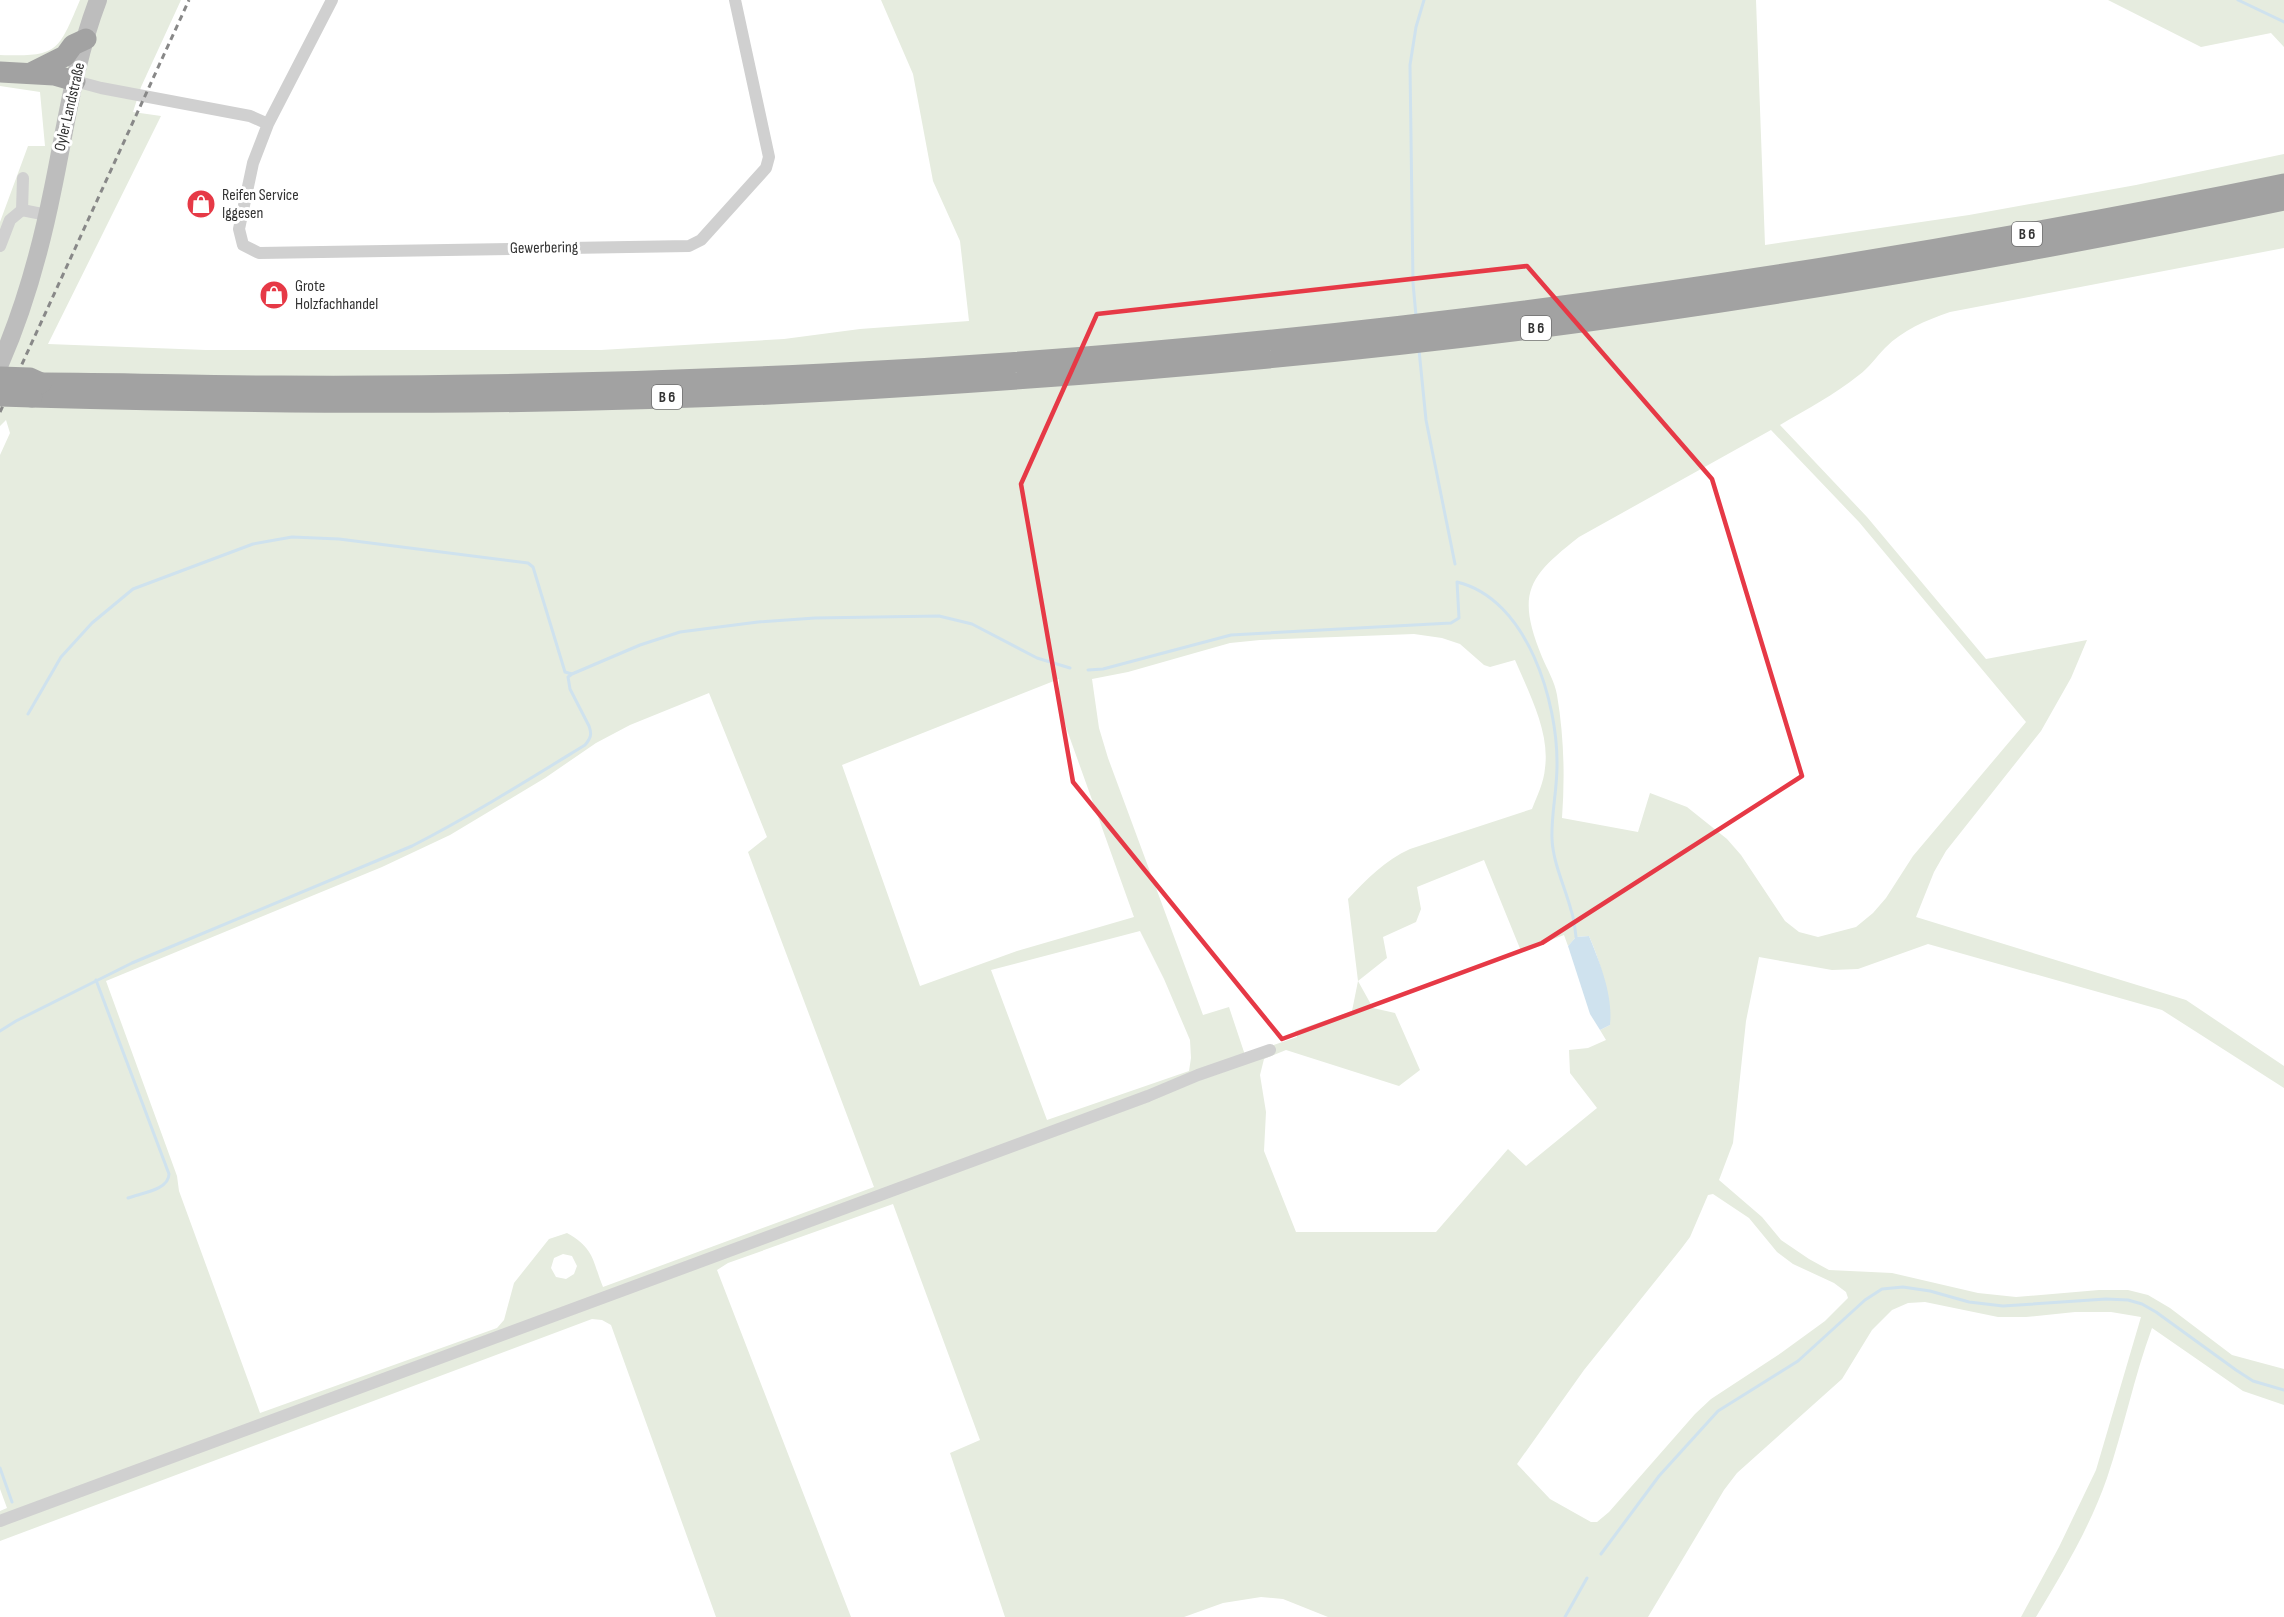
<svg xmlns="http://www.w3.org/2000/svg" width="2284" height="1617" viewBox="0 0 2284 1617" font-family="'Sofia Sans Condensed',sans-serif">
  <style>
    .green { fill: #e6ecdf; fill-rule: evenodd }
    .water { fill: #cfe2ee }
    .lines { fill: none; stroke-linecap: round; stroke-linejoin: round }
    .stream { stroke: #cfe2ee; stroke-width: 3 }
    .minor { stroke: #d0d0d0; stroke-width: 12 }
    .secondary { stroke: #bdbdbd; stroke-width: 18 }
    .trunk { stroke: #a2a2a2; stroke-width: 21 }
    .rail { stroke: #888; stroke-width: 3; stroke-dasharray: 6 4.5; stroke-linecap: butt }
    .trunk-bridge { stroke: #a2a2a2; stroke-width: 21 }
    .marked { fill: none; stroke: #e63946; stroke-width: 4.5; stroke-linejoin: round }
    .labels { text-anchor: middle; dominant-baseline: central; stroke-width: 6; stroke-linejoin: round; paint-order: stroke }
    .shield { fill: #fff; stroke: #707070; stroke-width: 1.5 }
    .shield-label { font-size: 15px; font-weight: bold; fill: #333 }
    .street-label { font-size: 16px; fill: #333; stroke: #fff }
    .poi-label { font-size: 16px; fill: #333; stroke: #fff; text-anchor: start }
  </style>
  <rect width="100%" height="100%" fill="#fff"/>
  <!-- green -->
  <path class="green" d="M80 0H181L141 87 133 112 161 116 48 344 206 350H601L784 339 860 329 969 321 960 241 933 181 913 74 881 0H1756L1765 245 1969 215 2136 185 2284 154V248L1950 312C1925 321 1904 329 1885 348 1876 357 1869 368 1859 375 1834 395 1807 409 1780 425L1867 517 1986 659 2087 640 2071 678 2041 731 1946 851 1934 872 1916 917 2186 1000 2284 1066V1088L2162 1010 1928 944 1858 969 1832 970 1759 957 1746 1021 1733 1143 1719 1180 1762 1217 1781 1240 1809 1259 1829 1270 1892 1273 1978 1293 2016 1297 2099 1290H2128L2148 1295 2170 1308 2232 1355 2284 1369V1405L2243 1391 2152 1328C2134 1377 2124 1428 2107 1478 2090 1527 2063 1572 2036 1617H2021L2059 1547 2096 1470 2141 1317 2111 1312H2075L2026 1317H1998L1925 1302 1908 1303 1892 1310 1872 1330 1842 1379 1737 1473 1724 1490 1648 1617H1328L1283 1599 1261 1597 1223 1603 1184 1617H1005L950 1453 980 1440 893 1204 728 1263 717 1270 851 1617H716L611 1325 602 1320 592 1319 0 1541V1511L7 1508 0 1489V455L10 433 6 420 0 426V222L28 146H45L40 92 0 86V55C58 57 58 52 80 0ZM1771 430 1859 522 2026 722 1913 856 1886 898 1873 913 1856 927 1818 937 1799 932 1785 921 1741 855 1727 839 1687 807 1650 793 1638 832 1562 818C1565 777 1564 736 1557 695 1555 682 1547 669 1542 657 1516 593 1528 577 1579 537ZM1414 634 1442 638 1460 644 1484 665 1490 667 1515 660C1529 693 1550 732 1545 768 1544 782 1537 796 1532 809L1410 849C1385 860 1367 879 1348 899L1358 981 1352 1011 1295 1031 1297 1037 1245 1055 1229 1007 1203 1015 1108 758 1099 728 1092 679 1128 672 1230 643 1260 640ZM1059 679V703L1067 730 1134 917 1017 951 920 986 842 765ZM709 693 767 837 748 852 874 1187 603 1287C592 1260 595 1249 567 1233L549 1239 514 1283 504 1320 497 1328 260 1413 179 1191 177 1176 106 981 382 867 450 835 545 778 596 743 630 725ZM1484 860 1521 951 1564 935 1568 946 1576 937 1589 936C1603 968 1607 990 1610 1025L1600 1030 1606 1040 1588 1048 1569 1050 1570 1073 1597 1108 1526 1166 1508 1149 1436 1232H1296L1264 1151 1266 1112 1260 1075 1264 1059 1286 1050 1399 1086 1420 1070 1395 1013 1373 1008 1358 981 1387 958 1383 937 1416 922 1421 909 1417 887ZM1140 931 1164 979 1190 1040 1191 1058 1189 1071 1047 1120 991 970ZM1713 1194 1749 1218 1777 1252 1793 1264 1834 1283 1846 1292 1848 1298 1825 1321 1781 1353 1711 1399 1695 1414 1609 1512 1597 1522H1591L1550 1499 1517 1464 1584 1370 1681 1249 1690 1237 1708 1195ZM563 1254 572 1256 577 1266 574 1274 566 1279 556 1277 551 1268 554 1258Z
    M2108 0H2284V47L2271 33 2201 47Z"/>
  <!-- water -->
  <path class="water" d="M1589 936C1600 963 1613 995 1610 1025L1600 1030 1590 1014 1568 946 1576 937Z"/>
  <g class="lines">
    <!-- stream -->
    <path class="stream" d="M2238 0 2284 22
      M1416 316 1413 283 1410 65 1416 27 1424 0
      M1419 350 1426 420 1455 564
      M1088 670 1103 669 1231 635 1451 623 1459 618 1457 582C1528 599 1558 703 1557 766 1557 791 1551 815 1552 839 1553 863 1565 887 1571 910 1574 918 1575 928 1576 937
      M28 714 61 657 92 623 133 589 253 544 292 537 339 539 528 563 533 567 565 672 572 674
      M96 980 169 1174C169 1190 141 1193 128 1198
      M0 1031 16 1021 132 963 412 846C472 815 528 780 585 745 591 738 592 734 589 726L570 689 568 677 572 674 640 645 680 632 758 622 815 618 939 616 972 624 1037 658 1070 668
      M0 1468 12 1502
      M1601 1554 1659 1476 1718 1411 1798 1361 1865 1300 1882 1289 1903 1287 1930 1291 1969 1302 2003 1306 2106 1299 2128 1300 2142 1304 2156 1312 2236 1370 2253 1381 2284 1390
      M1565 1617 1587 1578"/>
    <!-- minor -->
    <path class="minor" d="M332 0 268 124 253 163 239 229 243 245 259 253 689 246 701 240 766 168 769 157 735 0
      M75 81 101 88 250 116 268 124
      M22 210 47 215
      M0 246 10 220 22 210 23 178
      M0 1521 1148 1096 1198 1075 1270 1050"/>
    <!-- secondary -->
    <path class="secondary" d="M0 364C25 307 41 248 53 188 66 125 75 60 98 0"/>
    <!-- trunk -->
    <path class="trunk" d="M0 72 54 75 75 81
      M31 73 65 56 73 45 86 39
      M41 383C121 383 200 386 279 386 461 387 642 383 824 374 1314 350 1803 282 2284 184
      M32 397C297 404 563 406 829 391 1060 378 1291 359 1521 330 1777 297 2031 253 2284 200"/>
    <!-- rail -->
    <path class="rail" d="M0 412 189 0"/>
    <!-- trunk-bridge -->
    <path class="trunk-bridge" d="M0 377 30 378 41 383
      M0 396 32 397"/>
  </g>
  <!-- marked area -->
  <path class="marked" d="M1527 266 1712 479 1802 776 1542 943 1282 1039 1073 782 1021 484 1097 314Z"/>
  <!-- icons -->
  <defs>
    <g id="shop-disc" transform="scale(1.5)"><circle r="9.5" fill="#e63946" stroke="#fff"/><path d="M-5-2.5h2.3a2.7 3.5 0 0 1 5.4 0H5L5.5 6h-11ZM-1.5-2.5h3a1.5 2.3 0 0 0-3 0Z" fill="#fff"/></g>
  </defs>
  <g fill-rule="evenodd">
    <use href="#shop-disc" x="201" y="204"/>
    <use href="#shop-disc" x="274" y="295"/>
  </g>
  <g class="labels">
    <!-- shield labels -->
    <g class="shield">
      <rect x="2012" y="222" width="30" height="24" rx="4.5"/>
      <rect x="1521" y="316" width="30" height="24" rx="4.5"/>
      <rect x="652" y="385" width="30" height="24" rx="4.5"/>
    </g>
    <g class="shield-label">
      <text x="2027" y="234">B 6</text>
      <text x="1536" y="328">B 6</text>
      <text x="667" y="397">B 6</text>
    </g>
    <!-- street labels -->
    <g class="street-label">
      <text transform="translate(70 107) rotate(-77)">Oyler Landstraße</text>
      <text transform="translate(544 248) rotate(-1)">Gewerbering</text>
    </g>
    <!-- poi labels -->
    <g class="poi-label">
      <text x="222" y="195">Reifen Service<tspan x="222" dy="18">Iggesen</tspan></text>
      <text x="295" y="286">Grote<tspan x="295" dy="18">Holzfachhandel</tspan></text>
    </g>
  </g>
</svg>
